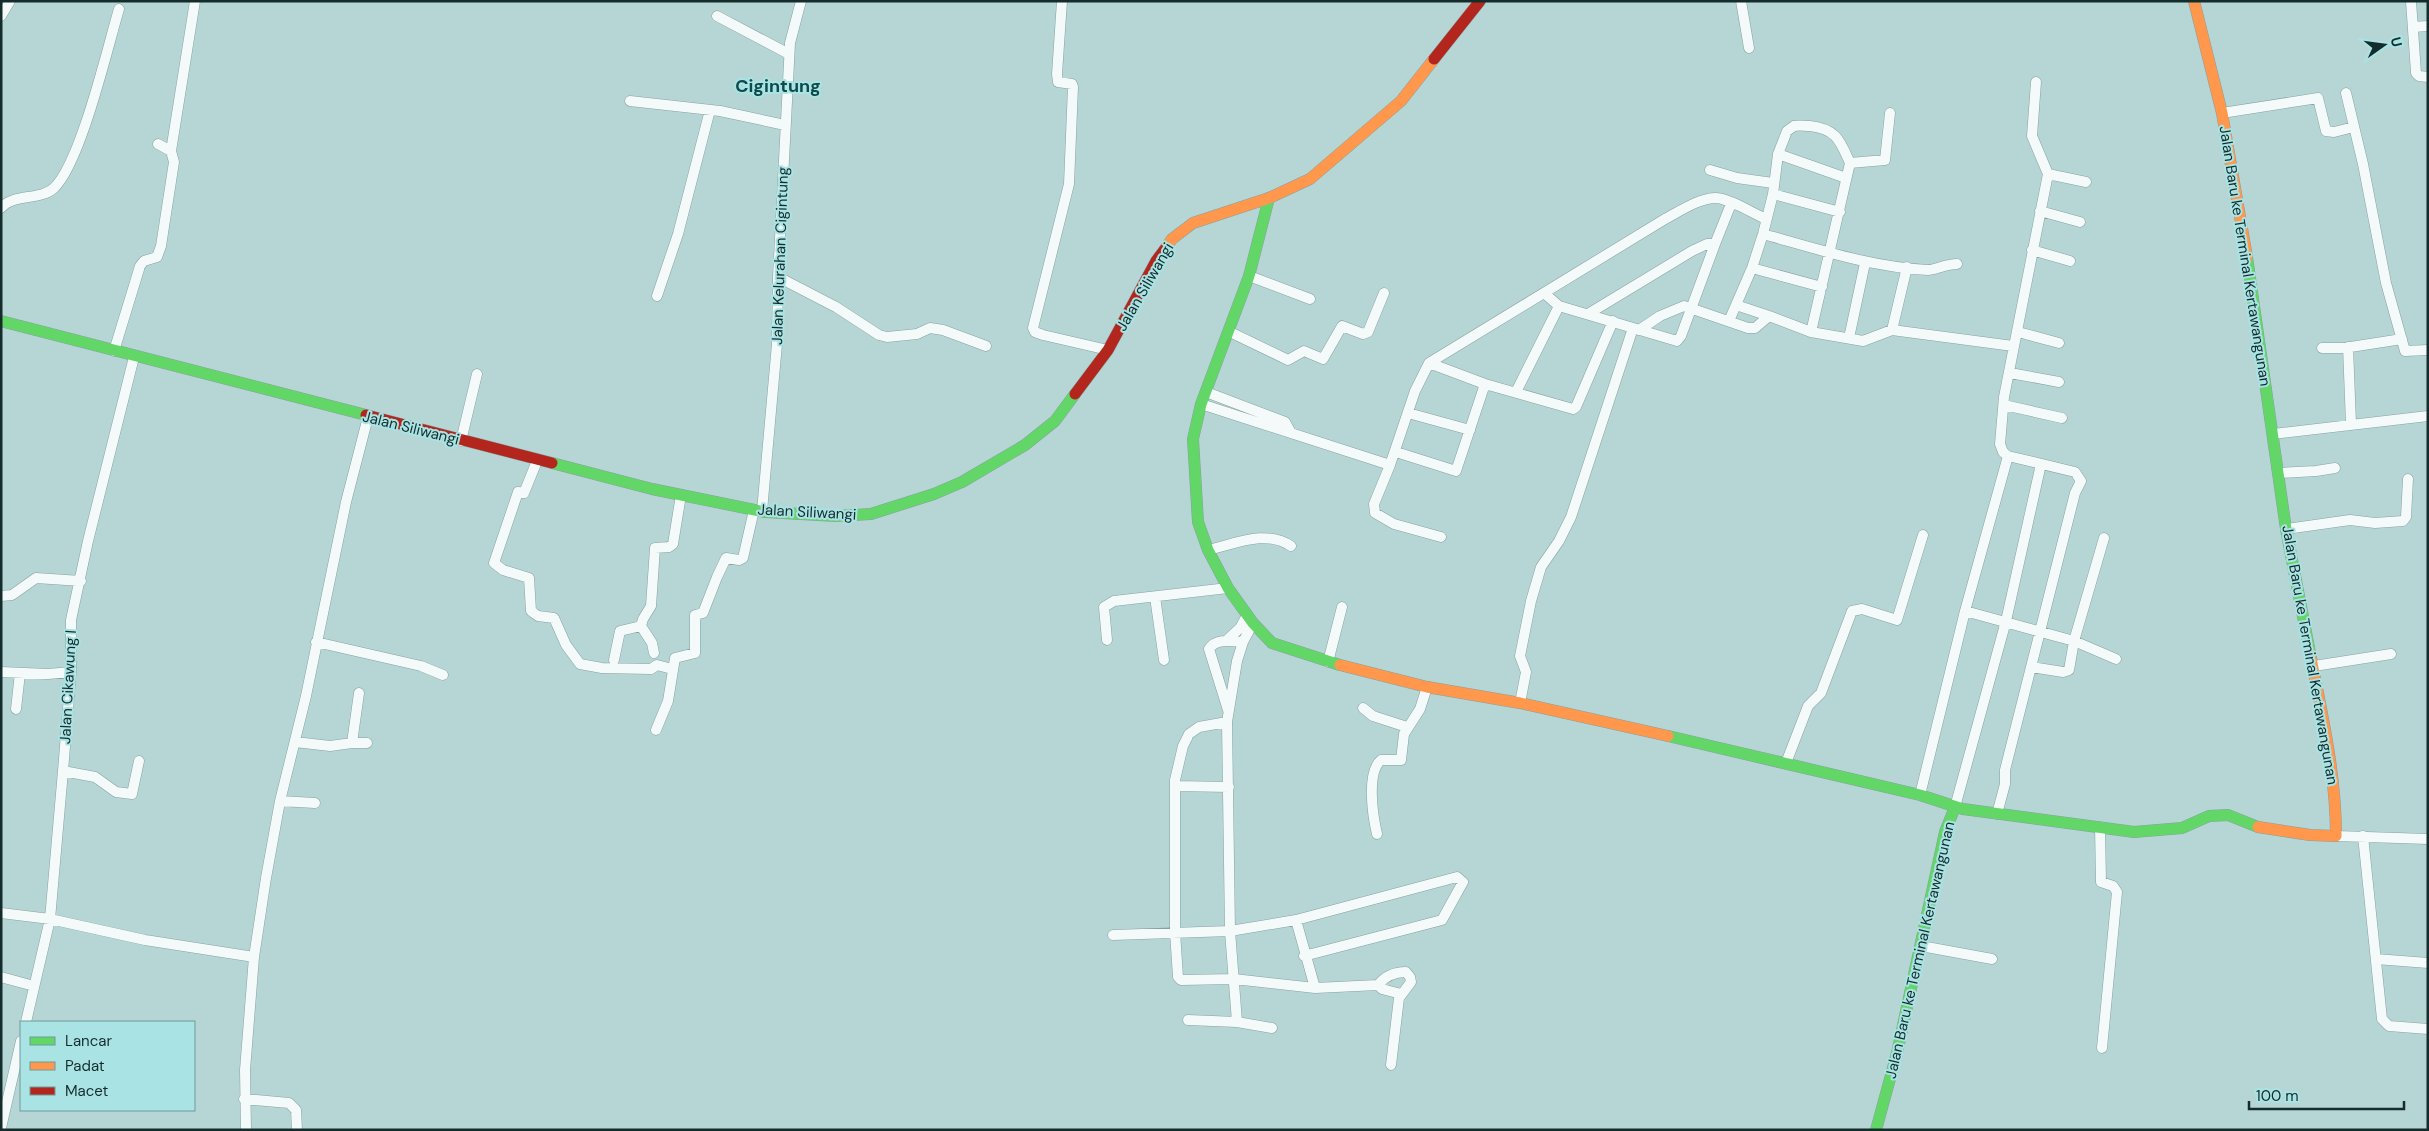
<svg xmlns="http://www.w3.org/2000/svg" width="2429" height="1131" viewBox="0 0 2429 1131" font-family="'DM Sans',sans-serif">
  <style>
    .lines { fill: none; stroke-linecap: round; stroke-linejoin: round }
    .street-casing { stroke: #88a1a1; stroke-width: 11 }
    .fast-casing { stroke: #88a1a1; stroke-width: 12 }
    .slow-casing { stroke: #88a1a1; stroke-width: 12 }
    .jam-casing { stroke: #88a1a1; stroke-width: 12 }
    .street { stroke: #f4f9f9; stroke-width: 10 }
    .fast { stroke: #63d668; stroke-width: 11 }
    .slow { stroke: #ff974d; stroke-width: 11 }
    .jam { stroke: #b3261e; stroke-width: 11 }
    .labels { text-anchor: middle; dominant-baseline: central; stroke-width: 4; stroke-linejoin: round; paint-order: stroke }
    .street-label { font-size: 15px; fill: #152c2d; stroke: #a9e3e3 }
    .quarter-label { font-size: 18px; font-weight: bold; fill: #0d4a4b; stroke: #a9e3e3 }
  </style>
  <rect width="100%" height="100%" fill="#b6d6d6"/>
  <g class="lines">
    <!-- street casing -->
    <g class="street-casing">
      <path id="street" d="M1062 1 1057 74 1058 82 1072 84 1073 87 1069 184 1033 328 1035 332 1043 335 1108 350
        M1741 1 1749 48
        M2411 1 2416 73 2419 76 2428 77
        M1 16 10 1
        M717 16 789 54
        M2413 27 2428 26
        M2346 93 2363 164 2386 283 2405 351 2428 350
        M630 101 720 111 785 125
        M2222 113 2318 98 2326 131 2334 132 2354 127
        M171 151 195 1
        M1778 154 1846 178
        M1850 163 1885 160 1890 113
        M1710 170 1737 178 1773 183
        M2048 174 2086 182
        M1773 194 1840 212
        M1 208C13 193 40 201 54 188 81 162 107 49 119 9
        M2040 211 2080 222
        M1763 234C1817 249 1871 267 1928 270 1935 270 1946 264 1957 264
        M2032 250 2070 261
        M1752 268 1822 287
        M1249 276 1310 299
        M778 277 836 307 879 335 887 337 917 334 930 328 943 330 986 346
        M1544 293 1559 306 1677 341 1681 336 1715 244
        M657 296 678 234 710 110
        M1736 305 1769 316
        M1588 314 1692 251 1707 244H1715L1731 204
        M1729 321 1752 268 1763 234 1773 194 1778 154 1787 131 1794 126C1799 125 1804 126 1810 126 1837 129 1840 141 1850 163L1811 332
        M1639 330 1660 316 1684 306 1748 328H1755L1769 316 1811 332 1863 341 1892 330 2013 346
        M1892 330 1907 267
        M1230 332 1288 360 1304 351 1323 359 1342 326 1363 334 1368 332 1384 293
        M2018 332 2059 343
        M1849 338 1865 263
        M2348 347 2351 424
        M2322 348H2344L2402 339
        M114 351 140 266 144 261 157 257 161 246 174 162 171 151 158 144
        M1429 363 1485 384 1573 409 1576 407 1613 321
        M2010 373 2059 382
        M1206 392 1285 422 1291 433
        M1516 392 1559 306
        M1201 404 1390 465 1415 391 1429 363 1665 219C1680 211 1699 198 1716 198 1731 199 1752 213 1766 219
        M2004 405 2062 418
        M1408 413 1470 430
        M2273 434 2428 416
        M461 441 477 374
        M1396 452 1456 471 1485 384
        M537 461 524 493 518 492 494 563 503 570 529 578 531 611 538 616 554 618 566 645 580 664 602 668 651 669 657 665 672 669
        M1390 465 1374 504 1375 513 1394 524 1441 537
        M2279 473 2316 471 2335 468
        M762 511 777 344 778 277 790 43 801 1
        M2286 529 2350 520 2375 523 2403 521 2406 517 2408 479
        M1208 550C1235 544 1266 529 1291 546
        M1 596 12 595 36 578 81 581
        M1155 597 1164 660
        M1965 611 2074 641 2116 659
        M1107 640 1104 607 1114 601 1228 588
        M1227 640 1240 628 1247 615
        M316 642 421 666 443 675
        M654 653 652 643 641 626 643 619 651 606 655 548 669 547 673 544 681 495
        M614 660 620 631 641 626
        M1328 662 1342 607
        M2314 666 2391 654
        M2031 667 2063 672 2069 670 2074 641 2104 538
        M1 672 48 674 71 672
        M359 693 352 743H367
        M1520 703 1526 672 1520 656 1531 601 1541 567 1559 541 1571 517 1633 328
        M1363 708 1373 716 1407 727
        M16 709 20 673
        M1228 710 1209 649C1216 638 1231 641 1243 642
        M1227 722 1199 727 1189 734 1183 746 1175 780V932L1178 977 1181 980 1234 979 1315 988 1378 985C1385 976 1395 972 1406 972L1410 977 1411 982 1399 998 1391 1065
        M656 730 668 701 675 658 695 653V615L703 613 717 577 726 558 739 560 743 558 754 510
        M295 742 330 746 352 743
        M1786 763 1808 706 1821 693 1852 611 1862 609 1897 620 1923 535
        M63 771 95 777 116 792 132 794 139 761
        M1175 786 1229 787
        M1920 795 1965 611 2008 456 2003 452 2000 444 2004 397 2048 174 2032 136 2036 82
        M280 801 315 803
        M1955 807 2006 621 2041 464
        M1997 814 2005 784V770L2075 493 2081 481 2075 472 2008 456
        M2100 827 2101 882 2113 886 2117 892 2102 1048
        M1377 834C1373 817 1366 773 1381 760H1401L1404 734 1420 709 1427 687
        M2336 836 2428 839
        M2363 836 2382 1019 2389 1026 2428 1029
        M1 913 50 919 145 940 254 957
        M1296 920 1315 988
        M1113 935 1230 931 1296 920 1457 877 1463 882 1442 920 1304 956
        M1921 946 1992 959
        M2376 959 2428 963
        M1 977 34 986
        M1378 985 1382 989 1401 994
        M1188 1020 1237 1022 1272 1028
        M26 1022 50 919 63 771 71 672V620L88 541 134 357
        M1237 1022 1230 931 1227 722 1237 661 1243 642 1253 623
        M244 1099 289 1103 296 1110 297 1130
        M1 1128 21 1041
        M246 1130 245 1070 254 957 266 878 280 801 306 696 346 502 368 417"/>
    </g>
    <!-- fast casing -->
    <g class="fast-casing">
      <path id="fast" d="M1269 198 1249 276 1201 404 1193 439 1198 522 1208 550 1228 588 1253 623 1272 643 1340 665
        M2247 257 2286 529 2310 653
        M1 321 366 415
        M552 463 652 489 765 512 836 516 871 514 934 494 962 482 1025 445 1055 421 1075 394
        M1668 736 1920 795 1963 809 2134 832 2182 828 2209 816 2228 815 2258 827
        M1876 1130 1897 1053 1945 832 1955 807"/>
    </g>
    <!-- slow casing -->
    <g class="slow-casing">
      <path id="slow" d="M2194 1 2222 113 2247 257
        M1165 249 1172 239 1193 223 1269 198 1310 179 1401 101 1434 59
        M1340 665 1427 687 1520 703 1668 736
        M2258 827 2310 835 2336 836C2336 774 2322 714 2310 653"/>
    </g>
    <!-- jam casing -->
    <g class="jam-casing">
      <path id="jam" d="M1434 59 1480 1
        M1075 394 1108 350 1156 261 1165 249
        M366 415 552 463"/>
    </g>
    <!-- street -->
    <use href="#street" class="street"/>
    <!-- fast -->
    <use href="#fast" class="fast"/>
    <!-- slow -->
    <use href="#slow" class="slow"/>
    <!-- jam -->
    <use href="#jam" class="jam"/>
  </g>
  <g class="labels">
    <!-- street labels -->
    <g class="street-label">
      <text transform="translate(780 256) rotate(-88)">Jalan Kelurahan Cigintung</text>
      <text transform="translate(2245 256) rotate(81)">Jalan Baru ke Terminal Kertawangunan</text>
      <text transform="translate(1145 287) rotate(-60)">Jalan Siliwangi</text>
      <text transform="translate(411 428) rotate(14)">Jalan Siliwangi</text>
      <text transform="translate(807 512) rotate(3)">Jalan Siliwangi</text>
      <text transform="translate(2310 655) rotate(80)">Jalan Baru ke Terminal Kertawangunan</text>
      <text transform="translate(68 687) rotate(-87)">Jalan Cikawung I</text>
      <text transform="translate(1920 950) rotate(-77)">Jalan Baru ke Terminal Kertawangunan</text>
    </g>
    <!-- quarter labels -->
    <g class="quarter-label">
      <text x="778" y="86">Cigintung</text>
    </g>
  </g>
  <!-- border -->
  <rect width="2429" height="1131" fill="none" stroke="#152c2d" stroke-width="5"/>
  <!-- legend -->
  <rect x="20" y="1021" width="175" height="90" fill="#a9e3e3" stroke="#6e9a9a"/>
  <rect x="30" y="1037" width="25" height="8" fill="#63d668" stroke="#6e9a9a"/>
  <text x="65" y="1046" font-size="15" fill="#152c2d">Lancar</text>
  <rect x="30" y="1062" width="25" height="8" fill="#ff974d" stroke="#6e9a9a"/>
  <text x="65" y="1071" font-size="15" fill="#152c2d">Padat</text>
  <rect x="30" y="1087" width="25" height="8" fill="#b3261e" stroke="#6e9a9a"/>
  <text x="65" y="1096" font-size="15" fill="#152c2d">Macet</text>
  <!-- north arrow -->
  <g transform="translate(2384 45) rotate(76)" stroke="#a9e3e3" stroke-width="4" paint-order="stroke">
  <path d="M0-4L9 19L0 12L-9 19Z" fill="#152c2d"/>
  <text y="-8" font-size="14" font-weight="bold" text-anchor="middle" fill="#152c2d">U</text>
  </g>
  <!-- scale -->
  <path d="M2249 1101v8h155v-8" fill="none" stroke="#152c2d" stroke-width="2.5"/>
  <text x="2256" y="1101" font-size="15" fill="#152c2d" stroke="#a9e3e3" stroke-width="4" paint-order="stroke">100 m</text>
</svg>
